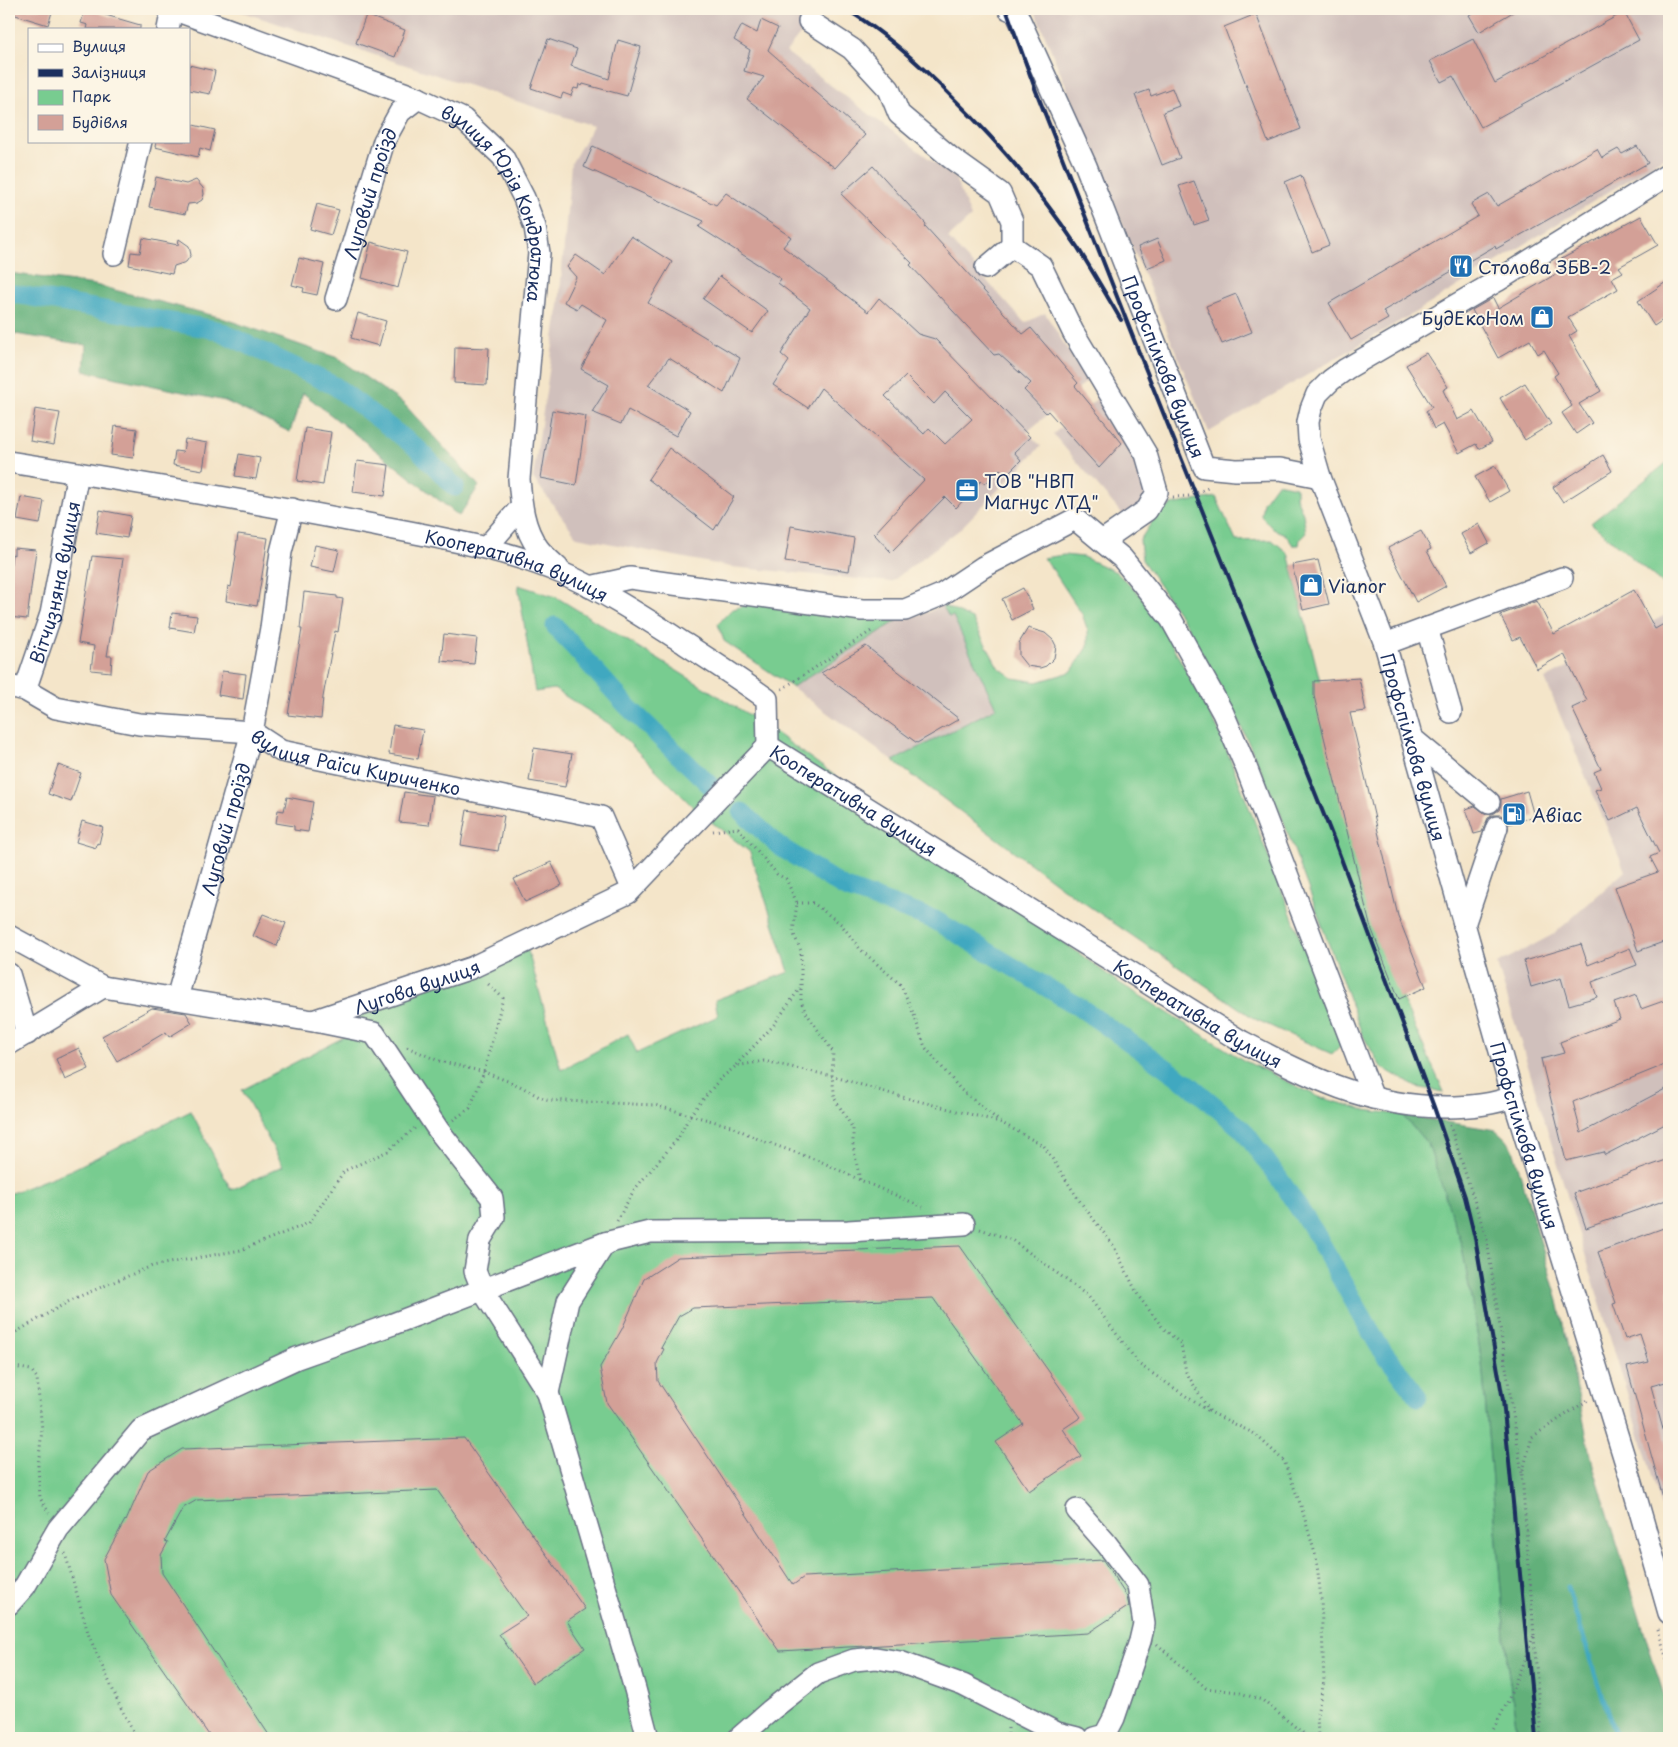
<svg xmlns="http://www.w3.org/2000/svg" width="1678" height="1747" viewBox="0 0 1678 1747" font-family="'Playpen Sans',sans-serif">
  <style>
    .industrial { fill: #d0c0bc }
    .green { fill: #78cc90; stroke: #4a7e77 }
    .forest { fill: #62b07a; stroke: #3e706c }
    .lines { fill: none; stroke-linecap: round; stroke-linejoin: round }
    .stream { stroke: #40a8c0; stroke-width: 5 }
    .canal { stroke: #40a8c0; stroke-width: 19 }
    .building { fill: #d3a097; fill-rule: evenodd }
    .minor-casing { stroke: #676f83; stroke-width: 24 }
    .path { stroke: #676f83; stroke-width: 3; stroke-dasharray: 1 4; stroke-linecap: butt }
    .minor { stroke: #fff; stroke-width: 21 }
    .rail { stroke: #1b2f5e; stroke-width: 4 }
    .labels { text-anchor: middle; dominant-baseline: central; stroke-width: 4; stroke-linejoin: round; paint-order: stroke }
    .street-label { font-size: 18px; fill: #1b2f5e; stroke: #fcf5e5 }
    .poi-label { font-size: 18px; fill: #1b2f5e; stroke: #fcf5e5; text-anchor: start }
  </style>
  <rect width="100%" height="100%" fill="#fcf5e5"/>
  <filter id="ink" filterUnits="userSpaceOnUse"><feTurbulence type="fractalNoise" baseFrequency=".02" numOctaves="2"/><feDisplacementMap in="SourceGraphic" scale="10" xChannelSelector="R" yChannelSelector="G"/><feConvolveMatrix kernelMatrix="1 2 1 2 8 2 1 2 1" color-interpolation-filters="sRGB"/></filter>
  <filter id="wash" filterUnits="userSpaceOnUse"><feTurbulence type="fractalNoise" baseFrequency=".0096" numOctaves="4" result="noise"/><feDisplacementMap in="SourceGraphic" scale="20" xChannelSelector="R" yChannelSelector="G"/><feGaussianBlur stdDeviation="1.12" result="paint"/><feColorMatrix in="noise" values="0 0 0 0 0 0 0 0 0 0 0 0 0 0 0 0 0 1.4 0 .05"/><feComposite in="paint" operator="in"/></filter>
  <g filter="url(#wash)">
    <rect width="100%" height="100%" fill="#f4e5c9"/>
    <!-- industrial -->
    <path class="industrial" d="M233 9H805L816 14 786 52 955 178 971 217 948 238 1025 323 1045 313 1087 381 1027 432 1041 446 959 530 891 582 731 567 577 537 533 478 559 305 571 164 593 126Z
      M1034 9H1669V154L1426 306 1209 432Z
      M1098 398 1144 470 1147 496 1133 512 1122 514 1053 434Z
      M942 605 953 615 997 708 893 761 792 687 897 621 927 613Z
      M1669 613V1531L1497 964 1554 934 1625 871 1545 679Z"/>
    <!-- green -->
    <path class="green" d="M1669 461V589L1591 523Z
      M1277 483 1296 487V497L1303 514 1306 533 1300 539 1299 545H1293L1285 534 1273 529 1261 516 1263 502Z
      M1216 497 1236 541 1272 540 1288 553 1320 681 1376 928 1404 1003 1444 1092 1416 1087 1381 1067 1362 1034 1280 812 1234 711 1187 626 1142 560 1140 540 1157 514 1171 505Z
      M1064 555 1083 557 1116 572 1140 595 1161 625 1219 731 1342 1044 1332 1054 1255 1019 1071 894 893 761 996 708 953 616 949 617 942 605 972 619 998 667 1013 678 1037 682 1071 672 1088 647V631L1082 614 1053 570 1043 558Z
      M518 585 556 597 759 721 991 888 1115 980 1243 1060 1319 1097 1365 1110 1402 1115 1428 1144 1462 1246 1482 1362 1507 1661 1518 1738H9V1194L71 1170 191 1111 231 1190 283 1166 242 1090 346 1036 336 1018 527 947 561 1070 628 1034 637 1053 718 1016 715 1000 789 972 750 852 696 810 611 725 554 689 535 692Z
      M751 603 897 621 792 687 724 641 718 624 731 610Z"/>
    <!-- forest -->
    <path class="forest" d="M9 273 95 285 219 317 338 358 404 404 479 486 459 516 303 393 290 432 225 401 84 371 86 345 9 333Z
      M1402 1115 1496 1130 1506 1139 1513 1149 1558 1301 1593 1465 1669 1712V1738H1518L1507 1661 1482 1362 1462 1246 1428 1144Z"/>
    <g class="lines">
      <!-- stream -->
      <path class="stream" d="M1567 1587 1616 1738"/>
      <!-- canal -->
      <path class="canal" d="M9 293 217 330 335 386 417 448 455 487
        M555 626 627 706 714 789
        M742 812 779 846 843 887 935 920 1081 1008 1190 1085 1243 1130 1278 1177 1314 1231 1379 1346 1418 1397"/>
    </g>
    <g id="blocks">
      <!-- building -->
      <path class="building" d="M9 9H53L48 25 9 13Z
        M85 9 140 25V29H87L88 25 81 23Z
        M1479 9H1518L1479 32 1469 15Z
        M1624 12 1639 40 1481 127 1453 76 1441 82 1430 61 1473 39 1495 83Z
        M1256 14 1301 129 1268 142 1224 27Z
        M366 15 405 30 395 57 356 43Z
        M761 20 778 28 768 50 865 135 835 168 747 99 764 77 744 71 750 50 734 40 742 25 757 33Z
        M548 39 577 49 571 66 609 79 618 40 641 47 627 96 583 84 582 86 579 84 578 89 574 88 571 96 563 93 561 98 531 88Z
        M189 65 215 71 210 94 189 90Z
        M1172 88 1179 106 1163 112 1180 158 1162 165 1135 95 1149 90 1151 96Z
        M189 124 215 130 210 151 200 148 198 157 155 147 156 141H189Z
        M593 146 716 205 726 193 791 237 783 247 868 312 879 298 918 334 935 339 1030 437 1014 452 1021 460 1006 475 1000 469 985 484 981 481 956 508 945 497 891 552 874 534 924 480 821 388 808 408 773 385 789 361 781 354 810 308 778 283 781 279 699 227 704 221 584 167ZM906 376 934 404 945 392 972 419 945 444 929 428 924 434 885 396Z
        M1637 146 1648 163 1496 249 1495 246 1383 311 1388 319 1351 340 1329 303 1478 216 1471 204 1489 194 1497 206 1597 149 1602 158 1618 149 1622 154Z
        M873 166 926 224 925 226 1023 334 1031 328 1078 383 1075 386 1122 443 1099 468 1048 411 1046 413 1024 390 1031 383 999 354 994 355 910 265 912 263 841 194Z
        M1301 175 1329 245 1312 252 1285 182Z
        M156 177 186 184 196 180 203 188 204 194 202 200 197 203 188 204 185 214 149 207Z
        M1194 181 1209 220 1194 225 1179 186Z
        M317 204 339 210 331 235 310 229Z
        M1641 216 1658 245 1619 267 1623 272 1612 278 1618 289 1568 317 1577 331 1569 336 1601 391 1579 404 1592 423 1576 434 1562 413 1572 406 1554 376 1558 373 1544 350 1538 354 1530 340 1498 358 1472 310 1493 298 1498 308 1561 271 1556 262Z
        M631 236 672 262 648 303 740 358 724 393 669 358 648 385 690 411 676 436 628 410 621 424 592 412 609 385 581 369 607 320 581 304 577 309 564 302 576 277 567 267 576 255 605 275Z
        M143 238 178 245 179 239 189 246 191 255 186 262 174 266 172 274 129 265 131 252 140 253Z
        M1157 239 1166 260 1147 268 1138 247Z
        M371 242 407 252 398 288 362 278Z
        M299 258 324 264 317 295 303 292 304 288 292 285Z
        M720 276 768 311 752 333 703 299Z
        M1669 280V316L1654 326 1638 301Z
        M1236 294 1252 332 1222 344 1206 306Z
        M358 313 386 321 379 346 351 338Z
        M455 347 489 348 487 385 454 383Z
        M1426 353 1448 387 1443 390 1457 420 1474 411 1492 442 1479 449 1476 444 1459 453 1443 424 1434 429 1426 411 1432 407 1406 365Z
        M1525 383 1551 424 1525 440 1500 398Z
        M35 409 60 413 54 445 30 441Z
        M552 410 586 416 576 485 541 478Z
        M115 426 137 429 133 458 111 455Z
        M305 428 331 432 323 485 297 481Z
        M185 439 207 443 203 470 173 465 175 451 183 452Z
        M669 448 734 497 714 530 648 479Z
        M239 454 260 458 256 479 235 476Z
        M1603 455 1612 471 1563 502 1553 487Z
        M357 461 389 465 385 496 353 492Z
        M1495 466 1509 491 1490 502 1475 477Z
        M21 497 44 501 40 524 17 520Z
        M100 510 131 516 127 538 96 533Z
        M1479 524 1489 543 1471 553 1461 534Z
        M791 526 854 538 849 571 785 562Z
        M1421 531 1431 549 1427 551 1446 586 1416 602 1388 548Z
        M238 534 268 538 257 606 226 601 228 586 231 587 236 556 235 555Z
        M315 545 339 550 334 572 310 567Z
        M14 548 36 550 27 619 9 617V582L12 554 14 555Z
        M92 556 123 559 107 656H112L111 672 91 670 94 646 78 643Z
        M1318 560 1329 604 1303 610 1292 565Z
        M1023 588 1033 609 1012 620 1002 599Z
        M1634 590 1655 629 1669 621V940L1638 951 1615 887 1658 872 1650 857 1659 853 1637 808 1610 821 1595 790 1601 788 1594 772 1601 769 1572 708 1587 701 1564 654 1537 669 1520 637 1513 640 1500 615 1537 601 1554 634Z
        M304 592 337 596V598L343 599 338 632 335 631 323 697 321 719 288 715 302 629H300Z
        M172 613 197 616 194 632 170 628Z
        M1028 628 1045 633 1053 640 1056 646 1054 658 1046 666 1040 668 1027 666 1019 656V643Z
        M444 634 477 638 474 664 441 661Z
        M866 646 959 719 917 743 821 673Z
        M222 671 246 674 243 699 218 695Z
        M1359 678 1366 711 1350 713 1398 916 1426 987 1399 999 1370 925 1314 696V681Z
        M393 725 423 730 418 759 389 754Z
        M534 748 572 754 565 787 529 781Z
        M58 765 81 773 71 802 48 794Z
        M1527 791 1534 816 1509 824 1506 818 1501 815H1494L1488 818 1482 832 1474 834 1466 809 1475 806 1486 814H1493L1499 810 1501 805V799Z
        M404 792 433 796 429 825 399 822Z
        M287 797 313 802 308 832 294 830V826L276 823 278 810 284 811Z
        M467 810 504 816 498 851 461 845Z
        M82 821 103 827 99 844 97 843 96 848 76 842Z
        M551 862 562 885 525 902 514 879Z
        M263 914 286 923 277 946 253 936Z
        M1581 944 1588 965 1630 948 1637 965 1592 982 1597 997 1569 1005 1561 978 1531 987 1524 961Z
        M1636 995 1641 1009 1669 999V1063L1573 1102 1581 1133 1669 1087V1122L1605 1155 1603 1152 1566 1161 1541 1059 1564 1053 1560 1042 1620 1019 1614 1003Z
        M152 1008 186 1013 192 1023 169 1037 166 1032 117 1061 102 1036Z
        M79 1048 89 1069 65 1080 56 1059Z
        M1669 1159V1199L1586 1228 1574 1193Z
        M1669 1226V1381L1651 1386 1669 1451V1504L1665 1505 1627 1367 1649 1362 1640 1334 1625 1339 1613 1304 1616 1303 1598 1252Z
        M960 1246 1081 1417 1063 1429 1081 1456 1029 1491 996 1442 1023 1424 933 1298 693 1308 679 1316 661 1348 664 1349 657 1363 658 1381 793 1585 804 1577 1103 1560 1127 1597 1129 1606 1088 1633 780 1651 607 1403 600 1367 622 1329 644 1279 678 1257Z
        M464 1438 585 1609 567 1621 585 1648 533 1683 499 1634 527 1616 437 1490 197 1500 183 1508 165 1541 168 1542 161 1555 162 1573 271 1738H211L111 1595 104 1559 125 1520 126 1521 148 1471 182 1449Z"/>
    </g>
  </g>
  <g filter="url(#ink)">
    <use href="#blocks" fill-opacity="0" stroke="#676f83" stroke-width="1"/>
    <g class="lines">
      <!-- minor casing -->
      <g class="minor-casing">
        <g id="minor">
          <path id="s1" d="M172 9 418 98 463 119 503 157 524 198 535 227 539 253 519 479C521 503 523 528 538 548 543 555 551 561 558 568"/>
          <path id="s2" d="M1009 9 1016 12 1086 166 1204 467 1236 470 1280 469 1320 477"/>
          <path d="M809 21 852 49 889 89 899 114 951 158 1000 193 1012 221V246"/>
          <path d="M168 29 172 9"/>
          <path id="s3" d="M1669 174 1497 281 1346 369 1331 380 1317 394 1311 409 1308 422 1309 439 1320 477 1385 644 1513 1097 1632 1483 1669 1613"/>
          <path d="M114 254 141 141"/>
          <path d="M986 268 1012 246 1041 266 1073 332 1146 454 1157 492 1147 510 1102 541"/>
          <path id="s4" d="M336 299 384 141 400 112 418 98"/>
          <path id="s5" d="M9 462C129 481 249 501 368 524 434 537 501 547 564 574 603 591 640 615 676 638 707 658 737 677 767 699L768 746 1239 1040C1308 1076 1366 1107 1446 1107 1470 1107 1491 1105 1513 1097"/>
          <path d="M486 548 521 507"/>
          <path d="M590 587 630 578 862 610H905L941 595 983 567 1075 519 1122 558 1171 619 1223 713 1246 767 1373 1098"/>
          <path d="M1427 628 1451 712"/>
          <path d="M1385 644 1562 578"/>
          <path id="s6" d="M9 686 25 690 56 708 139 724 252 732 281 751 601 817 632 888"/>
          <path id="s7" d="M25 690 51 614 78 473"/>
          <path d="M1413 739 1489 802"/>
          <path d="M1464 925 1497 827"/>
          <path d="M9 936 103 987"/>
          <path d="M9 974 27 1034"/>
          <path id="s8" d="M177 998 252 732 271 628 281 552 292 509"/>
          <path d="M315 1021 374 1033 439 1131 492 1198 494 1217 480 1240 475 1271 483 1291 548 1393 635 1689 648 1738"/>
          <path id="s9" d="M9 1044 103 987 313 1021 471 968 628 893 768 746"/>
          <path d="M548 1393 568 1301 605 1243"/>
          <path d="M1077 1510 1106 1543 1138 1585 1144 1624 1140 1641 1114 1718 1105 1735 1094 1738"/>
          <path d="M9 1604 25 1586 58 1529 141 1430 297 1358 393 1324 605 1243 650 1232 848 1231 964 1224"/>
          <path d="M739 1738 771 1710 818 1673 854 1660 876 1658 900 1662 963 1685 1057 1733 1077 1738"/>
        </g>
      </g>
      <!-- path -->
      <path class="path" d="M1173 497 1189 496 1210 487
        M782 689 873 630
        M713 831 738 828 777 874 786 879 797 903 793 932 801 951V1001L805 1011 833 1052 832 1076 835 1099 853 1129V1146L860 1180
        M797 903H813L841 924 860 949 901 985 914 1015 925 1047 961 1090 998 1120
        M407 1047 439 1061 484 1072 518 1085 545 1100 655 1105 690 1115 720 1079 736 1066 764 1061 832 1076 895 1095 1000 1122 1044 1146 1079 1200 1113 1245 1139 1297 1163 1328 1181 1344 1186 1372 1210 1412 1255 1434 1284 1461 1301 1506 1316 1557 1321 1597 1324 1682 1317 1714 1318 1738
        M736 1065 773 1026 800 988
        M453 1120 470 1108 484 1072 503 998 486 982
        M1450 1125 1487 1240 1522 1474
        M617 1221 634 1190 679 1137 690 1115 731 1126 758 1139 822 1162 860 1180 923 1207
        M980 1229 1012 1240 1088 1296 1140 1365 1208 1411
        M9 1339 16 1332 73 1299 152 1266 241 1250 309 1223 344 1171 388 1151 415 1128
        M9 1366 31 1370 37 1378 42 1430 38 1466 40 1498 49 1513
        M65 1553 89 1636 120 1706 136 1738
        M1658 1629 1669 1667
        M1534 1635 1522 1474 1532 1437 1588 1400
        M1157 1644 1206 1688 1237 1692 1262 1700 1309 1738
        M1008 1728V1738
        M1489 1738 1507 1703 1534 1635 1541 1738"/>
      <!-- minor -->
      <use href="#minor" class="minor"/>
      <!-- rail -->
      <path class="rail" d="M846 9C887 34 921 65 954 99 1000 144 1042 194 1078 248 1093 272 1107 296 1121 320
        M1006 9 1036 91 1140 355 1336 845 1434 1107 1465 1197 1475 1238 1503 1400 1536 1738"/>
    </g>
  </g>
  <!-- icons -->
  <defs>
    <g id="restaurant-square" transform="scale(1.25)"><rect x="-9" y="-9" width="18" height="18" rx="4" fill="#1f6fb2" stroke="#fcf5e5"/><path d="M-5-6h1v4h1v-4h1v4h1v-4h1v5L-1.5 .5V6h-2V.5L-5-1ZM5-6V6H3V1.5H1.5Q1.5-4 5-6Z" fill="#fff"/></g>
    <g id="shop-square" transform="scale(1.25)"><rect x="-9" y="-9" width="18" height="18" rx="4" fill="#1f6fb2" stroke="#fcf5e5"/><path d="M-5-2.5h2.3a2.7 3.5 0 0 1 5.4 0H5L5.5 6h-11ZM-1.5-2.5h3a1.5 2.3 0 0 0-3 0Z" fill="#fff"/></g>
    <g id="office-square" transform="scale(1.25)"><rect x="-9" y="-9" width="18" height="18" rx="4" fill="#1f6fb2" stroke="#fcf5e5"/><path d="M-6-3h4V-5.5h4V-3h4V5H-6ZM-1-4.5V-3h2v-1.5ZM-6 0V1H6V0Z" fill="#fff"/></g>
    <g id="fuel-square" transform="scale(1.25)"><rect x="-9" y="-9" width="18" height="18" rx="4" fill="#1f6fb2" stroke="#fcf5e5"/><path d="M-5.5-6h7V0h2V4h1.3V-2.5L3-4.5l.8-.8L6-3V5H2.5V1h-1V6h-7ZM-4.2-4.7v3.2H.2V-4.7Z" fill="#fff"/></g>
  </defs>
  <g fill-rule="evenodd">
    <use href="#restaurant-square" x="1461" y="266"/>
    <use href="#shop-square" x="1542" y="317"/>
    <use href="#office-square" x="967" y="490"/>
    <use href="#shop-square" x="1311" y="585"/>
    <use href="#fuel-square" x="1514" y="814"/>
  </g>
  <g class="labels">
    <!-- street labels -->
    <g class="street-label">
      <text stroke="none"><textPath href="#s4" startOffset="111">Луговий проїзд</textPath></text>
      <text stroke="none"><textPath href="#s1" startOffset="404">вулиця Юрія Кондратюка</textPath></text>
      <text stroke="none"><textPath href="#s2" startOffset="392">Профспілкова вулиця</textPath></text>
      <text stroke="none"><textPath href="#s5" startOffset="519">Кооперативна вулиця</textPath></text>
      <text stroke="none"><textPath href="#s7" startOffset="112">Вітчизняна вулиця</textPath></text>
      <text stroke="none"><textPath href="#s3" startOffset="788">Профспілкова вулиця</textPath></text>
      <text stroke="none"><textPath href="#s6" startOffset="360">вулиця Раїси Кириченко</textPath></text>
      <text stroke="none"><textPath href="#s5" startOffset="954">Кооперативна вулиця</textPath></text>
      <text stroke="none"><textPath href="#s8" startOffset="176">Луговий проїзд</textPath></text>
      <text stroke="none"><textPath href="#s9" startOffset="432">Лугова вулиця</textPath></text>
      <text stroke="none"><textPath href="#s5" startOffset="1359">Кооперативна вулиця</textPath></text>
      <text stroke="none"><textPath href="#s3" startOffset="1192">Профспілкова вулиця</textPath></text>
    </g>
    <!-- poi labels -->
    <g class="poi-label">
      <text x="1478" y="266">Столова ЗБВ-2</text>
      <text x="1524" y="317" text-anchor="end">БудЕкоНом</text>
      <text x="984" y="480">ТОВ "НВП<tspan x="984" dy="21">Магнус ЛТД"</tspan></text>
      <text x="1328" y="585">Vianor</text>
      <text x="1532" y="814">Авіас</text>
    </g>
  </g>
  <!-- margin -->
  <rect width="1678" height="1747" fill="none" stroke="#fcf5e5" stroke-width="30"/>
  <!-- legend -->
  <rect x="28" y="28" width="162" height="115" fill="#fcf5e5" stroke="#a2a6af"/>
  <rect x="38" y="44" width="25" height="8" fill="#ffffff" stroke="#a2a6af"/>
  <text x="72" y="52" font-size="15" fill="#1b2f5e">Вулиця</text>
  <rect x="38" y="69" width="25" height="8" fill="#1b2f5e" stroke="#a2a6af"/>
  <text x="72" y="78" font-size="15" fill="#1b2f5e">Залізниця</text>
  <rect x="38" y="90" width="25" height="15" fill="#78cc90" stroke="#a2a6af"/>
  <text x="72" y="102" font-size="15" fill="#1b2f5e">Парк</text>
  <rect x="38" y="115" width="25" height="15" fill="#d3a097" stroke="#a2a6af"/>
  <text x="72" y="128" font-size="15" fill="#1b2f5e">Будівля</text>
</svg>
